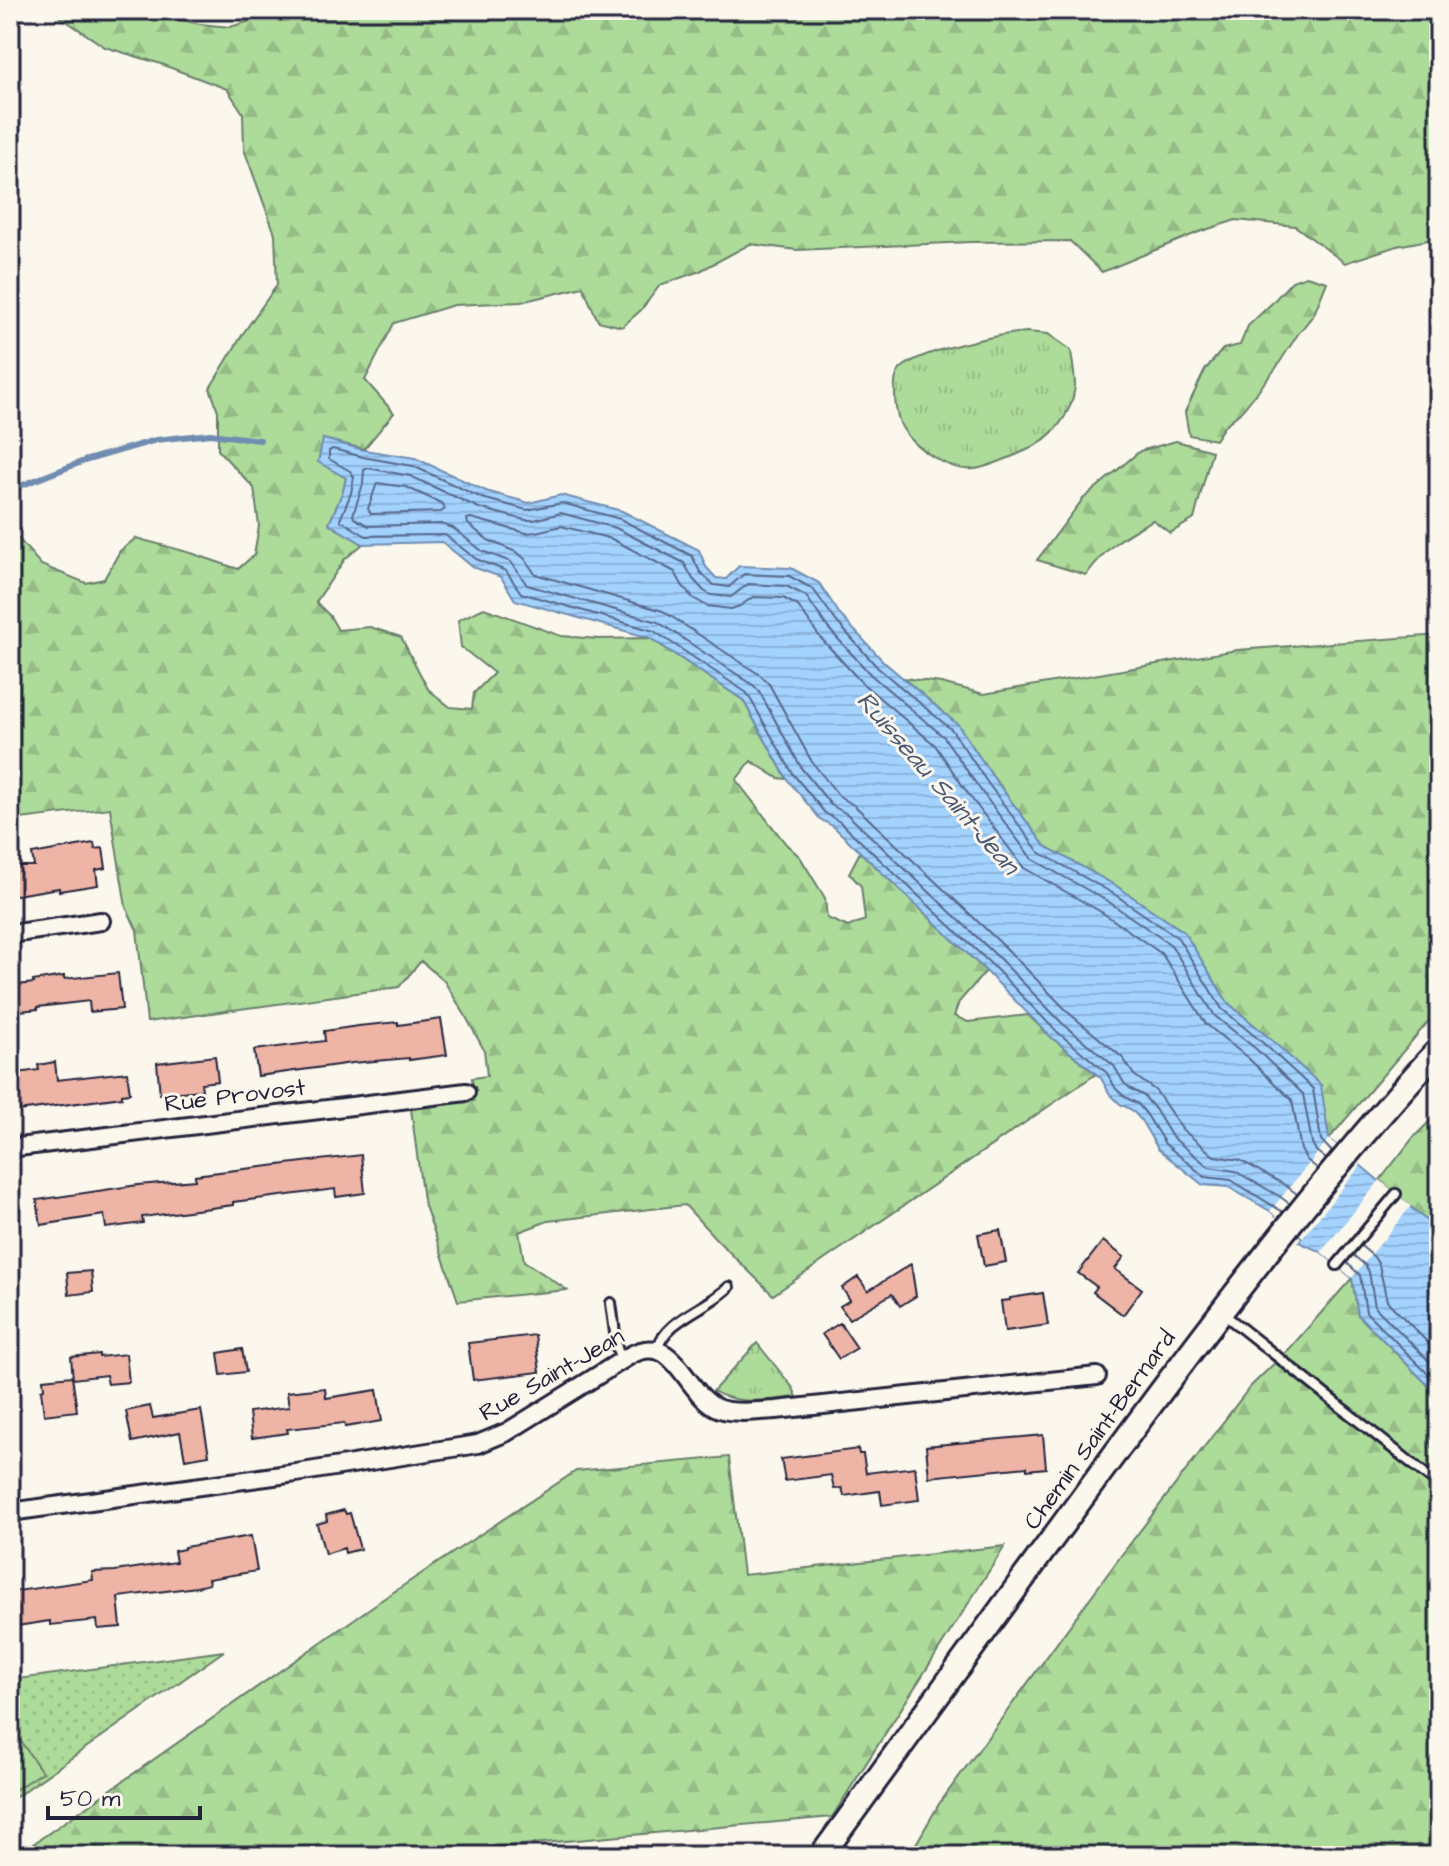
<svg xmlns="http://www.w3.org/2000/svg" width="1449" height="1866" viewBox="0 0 1449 1866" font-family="'Architects Daughter',sans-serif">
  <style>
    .grass { fill: url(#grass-tufts); stroke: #687e6a; stroke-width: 2 }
    .forest { fill: url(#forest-firs); stroke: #687e6a; stroke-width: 2 }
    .park { fill: url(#park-dots); stroke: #687e6a; stroke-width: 2 }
    .pitch { fill: #addb9a; stroke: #687e6a; stroke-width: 2 }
    .water { fill: url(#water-rules); stroke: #6f8cb1; stroke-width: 2 }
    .pier { fill: #fbf7ec }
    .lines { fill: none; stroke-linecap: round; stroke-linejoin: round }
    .shore { stroke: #566889; stroke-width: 2 }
    .stream { stroke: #6f8cb1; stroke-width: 6 }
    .building { fill: #eeb5a7; stroke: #22223b; stroke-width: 2 }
    .lane-casing { stroke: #22223b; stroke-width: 14 }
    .street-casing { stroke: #22223b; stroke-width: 22 }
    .secondary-casing { stroke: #22223b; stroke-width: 28 }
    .lane { stroke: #fbf7ec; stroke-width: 8 }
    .street { stroke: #fbf7ec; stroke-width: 16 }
    .secondary { stroke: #fbf7ec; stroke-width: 22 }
    .labels { text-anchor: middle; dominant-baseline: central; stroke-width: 6; stroke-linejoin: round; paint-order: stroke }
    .street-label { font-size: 24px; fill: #22223b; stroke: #fbf7ec }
    .water-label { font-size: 26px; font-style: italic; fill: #495776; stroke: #fbf7ec }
  </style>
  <defs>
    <pattern id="grass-tufts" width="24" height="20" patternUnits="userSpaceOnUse" patternTransform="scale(2)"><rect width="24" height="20" fill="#addb9a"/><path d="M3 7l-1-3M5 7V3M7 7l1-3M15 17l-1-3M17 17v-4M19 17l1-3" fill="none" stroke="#95bc86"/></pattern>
    <pattern id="forest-firs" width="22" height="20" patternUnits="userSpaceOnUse" patternTransform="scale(2)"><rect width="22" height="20" fill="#addb9a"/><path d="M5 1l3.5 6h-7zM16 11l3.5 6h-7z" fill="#95bc86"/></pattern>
    <pattern id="park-dots" width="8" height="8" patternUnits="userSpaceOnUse" patternTransform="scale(2)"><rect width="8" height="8" fill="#addb9a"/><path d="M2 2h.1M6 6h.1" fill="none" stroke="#95bc86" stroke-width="1.8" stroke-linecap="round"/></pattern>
    <pattern id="water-rules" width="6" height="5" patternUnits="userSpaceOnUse" patternTransform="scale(2)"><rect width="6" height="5" fill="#a3d2ff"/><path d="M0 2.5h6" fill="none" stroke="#8cb4db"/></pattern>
  </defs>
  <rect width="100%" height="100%" fill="#fbf7ec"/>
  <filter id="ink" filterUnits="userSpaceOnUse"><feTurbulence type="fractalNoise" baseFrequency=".0125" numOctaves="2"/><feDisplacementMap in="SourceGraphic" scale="16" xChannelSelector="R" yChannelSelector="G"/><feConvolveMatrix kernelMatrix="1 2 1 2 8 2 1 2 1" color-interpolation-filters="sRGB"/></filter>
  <g filter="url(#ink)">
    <!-- grass -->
    <path class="grass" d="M1027 332 1048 334 1071 350C1072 361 1075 375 1075 386 1072 416 1051 439 1025 451 1013 456 987 468 974 469 949 472 910 446 900 423 896 413 895 403 895 393 894 383 895 372 904 366 925 350 999 334 1027 332Z
      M757 1343 793 1388 797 1397C768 1400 739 1406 713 1391Z"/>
    <!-- forest -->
    <path class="forest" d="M113 10 153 14 200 24 230 27 250 21 253 10H1439V238L1397 246 1345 263 1295 226 1236 220 1199 232 1102 272 1070 241 970 242 797 250 750 244 700 271 660 285 641 310 622 327 598 321 583 287 521 302 454 305 394 323 365 380 394 413 364 449 323 439 346 478 343 491 329 524 363 544 345 559 316 602 330 616 338 630 370 627 401 637 428 689 450 707 472 709 474 693 494 673 461 647 458 620 484 608 561 636 599 639 650 638 743 700 787 779 778 778 751 761 736 780 786 844 800 857 825 898 827 918 848 927 865 920 861 886 849 873 860 852 986 971 959 1002 954 1016 968 1022 1028 1015 1050 1036 1096 1074 773 1295 717 1240 685 1205 548 1221 519 1232 524 1261 567 1290 458 1301 423 1200 411 1109 474 1101 472 1078 487 1076 484 1050 465 1015 444 981 421 961 399 987 147 1022 137 930 126 907 110 808 20 819 21 825 10 826V531H12L41 565 86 583 104 579 120 551 136 538 191 553 238 569 254 555 259 526 254 488 218 450V411L210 388 244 332 277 285 275 234 244 149 243 113 227 89 158 63 105 47 59 16Z
      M1306 276 1327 282 1314 314 1298 334 1276 368 1241 412 1225 425 1215 440 1189 435 1185 412 1205 370 1223 349 1240 345 1248 326 1271 304 1292 281Z
      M1176 441 1212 451 1194 519 1170 533 1153 520C1121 537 1108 546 1086 575L1037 560 1083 499 1140 451Z
      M1439 635V1009L1329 1139 1320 1085 1267 1036 1228 1003 1184 932 1118 887 1045 846 993 777 958 725 903 678 941 683 984 694 1237 650Z
      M1439 1112V1229L1427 1221 1380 1180 1413 1138Z
      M1352 1278 1358 1315 1439 1396V1856H909L939 1804 1120 1557 1250 1387 1290 1348Z
      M729 1457 743 1575 1005 1546 832 1817 400 1856H16L380 1601 576 1471Z"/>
    <!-- park -->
    <path class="park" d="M224 1651 10 1801V1680Z"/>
    <!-- pitch -->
    <path class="pitch" d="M10 1726 42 1772 10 1793Z"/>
    <!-- water -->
    <path class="water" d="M323 439 364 450 415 458 486 491 529 503 561 495 622 511 699 550 706 567 716 578 726 579 739 566 791 568 819 583 841 616 884 662 958 725 993 777 1045 846 1118 887 1184 932 1228 1003 1267 1036 1321 1085 1329 1139 1427 1221 1439 1229V1396L1358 1315 1352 1278 1321 1252 1299 1242 1302 1237 1270 1211 1228 1187 1203 1185 1158 1149 1141 1120 1132 1110 1120 1104 1109 1093 1101 1078 1050 1036 986 971 834 827 820 819 787 779 743 700 650 638 515 600 501 577 473 567 442 542 363 544 329 524 343 491 346 478 318 462Z"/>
    <!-- pier -->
    <path class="pier" d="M1329 1139 1361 1165 1303 1237 1270 1211Z
      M1380 1180 1411 1206 1352 1278 1321 1252Z"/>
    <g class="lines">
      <!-- shore -->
      <path class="shore" d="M377 483 406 487 443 504 445 509 441 512 371 514 368 509Z
        M1297 1194 1285 1185 1240 1160 1214 1156 1182 1129 1156 1091 1134 1075 1123 1058 1070 1014 1007 949 855 806 839 796 812 762 769 684 760 675 663 611 535 574 525 559 518 553 488 540 468 524 467 519 471 518 526 533 536 532 561 526 612 539 675 572 682 585 693 598 707 606 731 609 740 606 753 597 783 598 798 606 819 636 862 683 935 745 969 795 1024 868 1103 913 1162 954 1206 1024 1248 1058 1292 1100 1301 1150 1307 1160 1318 1169
        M1290 1204 1279 1196 1235 1171 1209 1167 1172 1137 1155 1109 1144 1096 1131 1089 1124 1083 1114 1066 1062 1023 999 958 847 814 831 805 802 769 759 691 753 685 658 622 527 585 511 562 482 551 453 528 441 524 369 526 354 518 353 515 363 484 364 470 368 468 410 476 479 508 525 520H534L561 513 616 528 684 563 693 579 704 591 711 595 731 597 748 584 786 586 806 596 828 628 871 675 944 737 979 788 1032 859 1109 902 1171 945 1215 1016 1256 1049 1303 1094 1312 1143 1316 1151 1326 1159
        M1283 1212 1231 1180 1205 1177 1165 1144 1147 1115 1138 1104 1125 1097 1116 1089 1107 1073 1055 1030 992 965 840 822 825 813 793 774 747 693 654 631 521 593 506 571 476 559 445 535 366 536 340 520 351 493 354 477 350 471 329 459V451L333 449 363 457 413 466 482 498 527 510 562 503 620 519 692 556 700 572 714 585 729 587 744 574 789 576 813 589 836 621 878 668 952 730 987 782 1039 852 1114 894 1178 938 1222 1009 1262 1042 1313 1089 1321 1140 1332 1152
        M1361 1246 1374 1257 1379 1265 1387 1301 1439 1354
        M1353 1255 1365 1265 1369 1272 1375 1307 1439 1371
        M1347 1263 1360 1275 1366 1312 1439 1385"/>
      <!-- stream -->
      <path class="stream" d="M10 490 84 461 156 440 210 434 260 440"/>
    </g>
    <!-- building -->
    <path class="building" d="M94 843 95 849 103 848 106 868 96 870 98 885 59 891V888L10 896V866H34L32 854Z
      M118 973 122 1009 90 1012 89 1001 38 1007V1009L10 1012V986L34 983 33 981 64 976V979Z
      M441 1019 447 1055 409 1060V1058L352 1063 258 1076 254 1050 325 1041 324 1031 358 1026 398 1022V1025Z
      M215 1056 218 1081 201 1083 202 1090 160 1094 157 1063Z
      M55 1062 57 1080 127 1072 130 1093 122 1094V1097L10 1112V1074L39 1070 38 1065Z
      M361 1155 365 1193 336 1197 335 1189 233 1202V1205L142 1217 143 1223 106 1228 104 1215 41 1225 37 1200 138 1185 195 1180V1175Z
      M1000 1230 1006 1262 984 1266 978 1234Z
      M1103 1241 1124 1257 1115 1269 1142 1289 1123 1315 1093 1292 1097 1287 1078 1273Z
      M911 1264 916 1296 900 1306 892 1294 849 1319 840 1306 850 1300 842 1288 858 1277 868 1291Z
      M91 1271 93 1292 69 1295 67 1273Z
      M1043 1293 1048 1325 1005 1331 1001 1301 1010 1300V1298Z
      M840 1323 857 1348 839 1359 822 1334Z
      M535 1335 540 1372 473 1380 468 1343Z
      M242 1349 246 1372 221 1375 218 1353Z
      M99 1354V1357L126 1354 129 1382 108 1384 106 1375 73 1379 71 1357Z
      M72 1376 77 1411 44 1415 41 1390 44 1389 43 1379Z
      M325 1388 326 1398 377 1390 382 1421 345 1427 344 1423 287 1429 288 1433 252 1438 249 1412 289 1407 287 1392Z
      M150 1406 153 1418 201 1410 209 1455 185 1459 180 1432 132 1442 126 1411Z
      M1043 1435 1046 1468 1027 1470V1467L929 1477 926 1446Z
      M858 1449 859 1454H863L866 1473 915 1467 919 1500 882 1505 880 1491 844 1496 842 1488 834 1489 831 1475 785 1481 781 1459Z
      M344 1510 346 1514 350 1513 360 1549 345 1553 344 1548 325 1554 317 1524 327 1521 326 1515Z
      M251 1536 257 1571 208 1579 209 1584 197 1587 118 1597 121 1627 98 1629 97 1620 50 1625V1621L10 1627V1592L93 1580 92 1572 115 1571 176 1562 174 1551 184 1549V1547Z"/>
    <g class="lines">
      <!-- lane casing -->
      <g class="lane-casing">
        <path id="lane" d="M1337 1265 1396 1194
          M611 1303 617 1348 621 1361
          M1221 1312 1439 1485
          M657 1350C665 1319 707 1309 729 1287"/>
      </g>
      <!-- street casing -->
      <g class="street-casing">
        <path id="street" d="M10 934 101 921
          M10 1148 466 1092
          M10 1512 296 1473 478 1444 507 1432 629 1356C674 1330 682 1388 715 1407 729 1415 760 1411 776 1410L1097 1376"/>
      </g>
      <!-- secondary casing -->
      <g class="secondary-casing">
        <path id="secondary" d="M821 1856C927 1711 1032 1565 1139 1421 1234 1293 1331 1167 1439 1049"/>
      </g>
      <!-- lane -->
      <use href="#lane" class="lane"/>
      <!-- street -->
      <use href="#street" class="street"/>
      <!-- secondary -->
      <use href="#secondary" class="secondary"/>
    </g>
  </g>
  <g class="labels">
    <!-- street labels -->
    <g class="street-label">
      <text transform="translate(235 1096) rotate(-7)">Rue Provost</text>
      <text transform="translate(552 1375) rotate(-30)">Rue Saint-Jean</text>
      <text transform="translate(1100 1430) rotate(-54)">Chemin Saint-Bernard</text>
    </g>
    <!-- water labels -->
    <g class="water-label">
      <text transform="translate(938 783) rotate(49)">Ruisseau Saint-Jean</text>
    </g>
  </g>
  <!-- margin -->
  <rect width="1449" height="1866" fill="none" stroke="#fbf7ec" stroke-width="40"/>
  <rect x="20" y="20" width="1409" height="1826" fill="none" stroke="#22223b" stroke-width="3" filter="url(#ink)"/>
  <!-- scale -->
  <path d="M48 1806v12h152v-12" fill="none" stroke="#22223b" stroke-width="4"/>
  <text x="60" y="1806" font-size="24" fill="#22223b" stroke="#fbf7ec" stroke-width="6" paint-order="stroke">50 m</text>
</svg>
